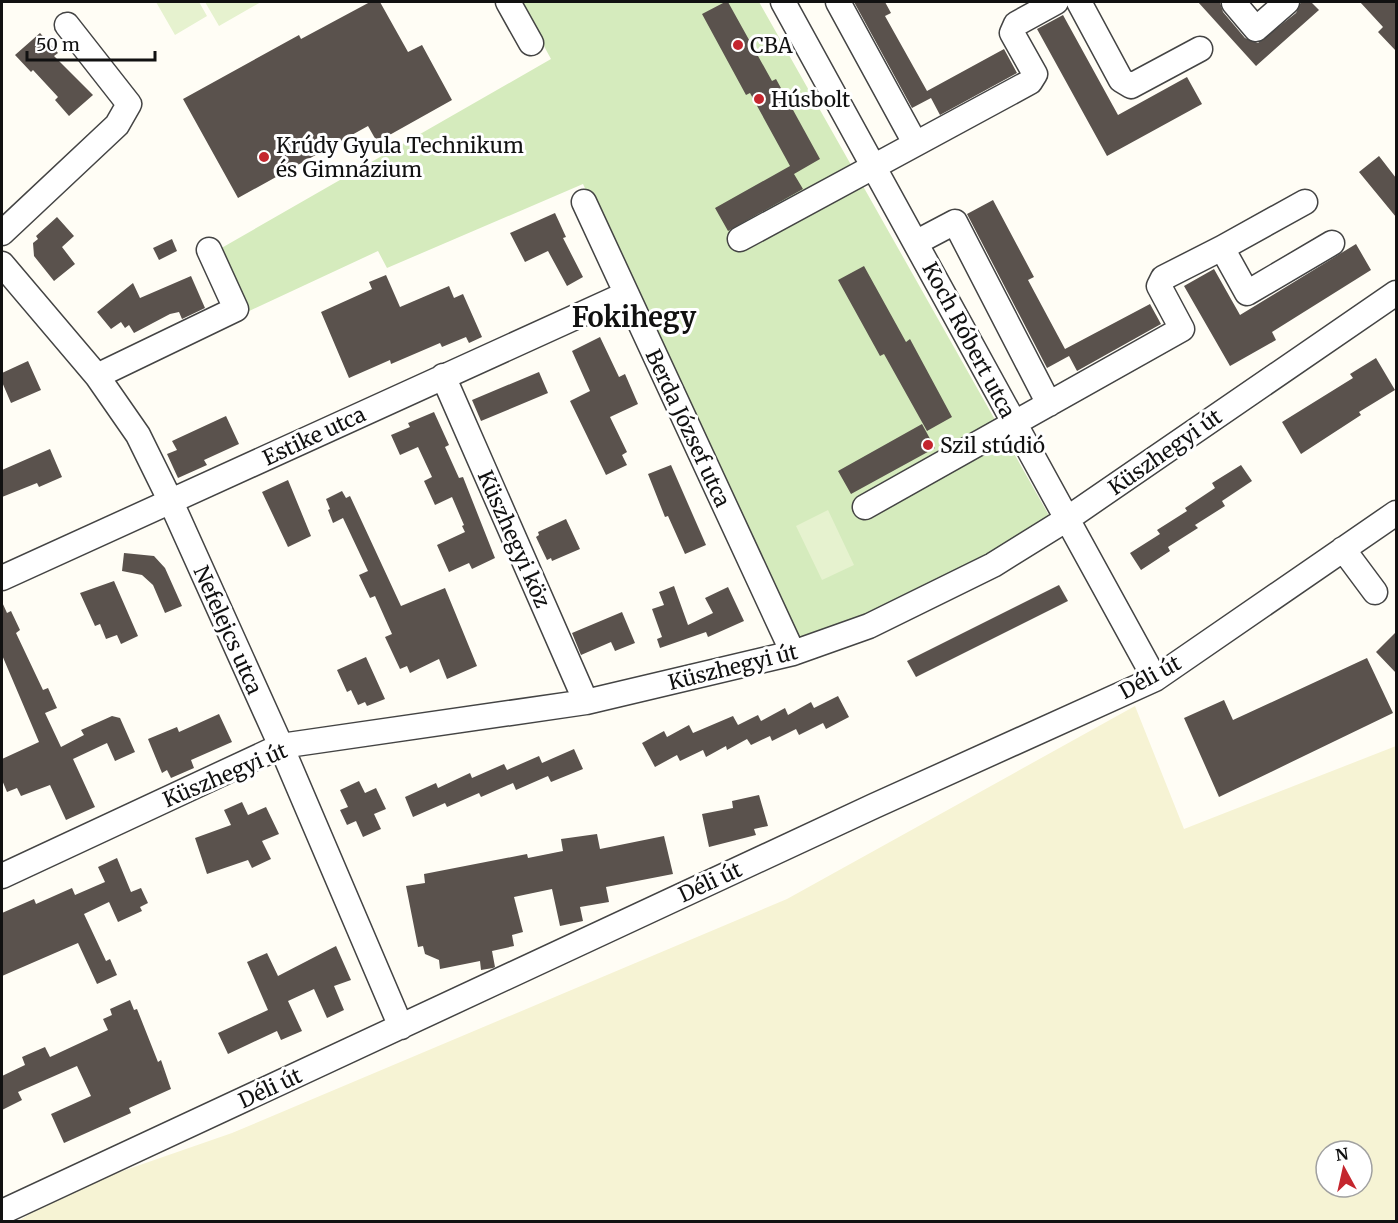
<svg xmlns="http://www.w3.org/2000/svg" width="1398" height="1223" viewBox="0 0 1398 1223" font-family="Merriweather,serif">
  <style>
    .farmland { fill: #f6f3d4; fill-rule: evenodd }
    .green { fill: #d5ebbd }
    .pitch { fill: #e6f2cf }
    .building { fill: #5a524d }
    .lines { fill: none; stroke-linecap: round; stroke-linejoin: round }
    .minor-casing { stroke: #444; stroke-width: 27 }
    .minor { stroke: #fff; stroke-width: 24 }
    .poi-dot { fill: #c4262e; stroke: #fff; stroke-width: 2 }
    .labels { text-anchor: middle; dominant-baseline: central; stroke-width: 6; stroke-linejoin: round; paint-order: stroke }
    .poi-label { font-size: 21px; fill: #111; stroke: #fff; text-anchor: start }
    .street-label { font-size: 21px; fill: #111; stroke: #fff }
    .district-label { font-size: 27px; font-weight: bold; fill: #111; stroke: #fff }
  </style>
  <rect width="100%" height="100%" fill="#fffdf5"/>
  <!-- farmland -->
  <path class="farmland" d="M1135 706 1184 829 1396 746V1221L17 1222 65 1191 232 1133 787 899ZM1326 1151H1362V1187H1326Z"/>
  <!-- green -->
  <path class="green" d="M520 2H759L1051 519C971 569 883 611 795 642L583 184 387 268 378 251 245 313 218 250 551 59Z"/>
  <!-- pitch -->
  <path class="pitch" d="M156 2H199L207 16 175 35Z
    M205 2H261L219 26Z
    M828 510 854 565 822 580 796 526Z"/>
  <!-- building -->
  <path class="building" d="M370 2H380L408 52 422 45 452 100 377 142 368 126 238 198 183 99 299 35 301 39Z
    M725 2H728L772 81 776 79 820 159 794 174 803 189 728 231 715 208 790 166 750 93 746 95 702 14Z
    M854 2H885L891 13 885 16 927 91 1004 49 1017 73 940 115 931 98 912 108Z
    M1198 2H1220L1223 12 1245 38 1258 43 1296 13 1301 2H1311L1319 10 1256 66Z
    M1360 2H1396V51L1378 32 1383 27Z
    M1063 15 1118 115 1187 77 1202 104 1107 156 1037 29Z
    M40 33 58 53 54 56 93 95 69 116 55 100 58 97 33 70 31 72 15 55Z
    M1379 156 1396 178V217L1359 172Z
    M993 200 1034 277 1028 280 1065 349 1150 304 1161 324 1077 371 1069 356 1047 368 967 214Z
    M555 213 566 237 563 238 583 277 567 286 548 251 525 262 510 233Z
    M57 217 74 236 62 247 75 264 54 281 34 256 33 243 38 239 36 236Z
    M172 239 177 251 159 260 153 248Z
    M1356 244 1371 270 1272 332 1276 340 1230 366 1184 286 1214 269 1240 315Z
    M864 266 906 342 910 339 952 417 927 431 884 354 880 356 838 280Z
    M386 275 400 307 449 286 454 298 463 294 482 337 469 343 466 337 442 347 440 343 391 364 390 360 349 378 321 312 372 289 369 282Z
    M191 276 205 308 182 319 179 312 170 314 134 333 129 325 125 328 121 322 111 329 97 312 133 283 140 298Z
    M600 337 619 377 625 374 638 404 610 417 627 452 622 455 627 465 606 475 570 401 590 391 572 351Z
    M1376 358 1395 390 1359 412 1361 415 1301 454 1282 422 1353 378 1350 374Z
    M28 361 41 390 11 403 2 382V373Z
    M539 372 548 393 481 421 472 400Z
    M434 412 449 445 445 447 459 478 463 477 495 558 472 569 469 563 449 572 437 545 465 532 462 526 464 525 452 497 435 505 424 481 432 477 418 447 400 455 391 435 410 427 408 423Z
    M226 416 239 444 204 460 207 465 178 478 167 454 177 450 172 441Z
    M922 424 935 448 851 494 838 471Z
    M50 449 62 477 39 487 37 483 2 497V470Z
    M671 465 706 545 685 554 668 516 665 517 648 474Z
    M1241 465 1252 481 1222 501 1225 506 1195 525 1198 528 1168 547 1170 551 1141 570 1130 553 1160 534 1157 530 1187 511 1185 508 1215 488 1212 483Z
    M288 480 311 536 288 547 262 492Z
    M342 491 346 498 350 496 401 606 445 588 477 666 447 679 439 659 410 673 407 666 400 669 385 637 392 634 375 596 370 598 359 575 368 571 343 518 333 523 328 510 330 509 326 499Z
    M566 519 580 549 552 561 551 558 547 560 536 537 539 535 538 532Z
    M124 553 154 556 165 568 182 606 165 613 153 585 142 575 122 571Z
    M114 581 138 636 121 644 117 635 106 639 100 624 95 626 80 593Z
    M1059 585 1068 601 916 677 907 661Z
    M674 586 688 625 713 613 705 598 728 587 744 621 708 637 706 632 660 648 657 639 662 637 652 609 664 605 659 592Z
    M2 602 7 613 11 611 20 630 16 633 43 690 48 688 57 708 45 713 61 747 84 735 81 730 112 716 120 718 135 752 115 761 107 743 73 759 95 807 66 820 50 785 21 796 17 788 7 792 2 780V759L39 742 2 655Z
    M622 612 635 643 615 651 611 642 581 655 572 633Z
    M1396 632V673L1376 652Z
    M366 657 385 699 367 706 365 702 358 705 351 690 347 692 337 670Z
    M1367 658 1393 713 1219 797 1184 718 1224 700 1233 720Z
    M838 696 849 717 826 729 823 723 799 735 796 729 772 741 770 736 751 745 747 739 727 750 726 746 706 757 703 750 680 761 677 755 655 767 642 743 664 731 667 737 689 725 693 733 733 716 738 725 758 715 761 721 785 708 788 715 811 702 814 708Z
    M219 714 232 742 191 760 194 768 171 778 167 770 162 773 148 739 177 727 179 732Z
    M574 749 583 769 551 782 548 776 516 790 513 783 481 797 479 793 447 807 445 803 413 817 405 797 436 783 438 788 470 773 472 778 504 764 507 770 539 756 542 763Z
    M359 781 365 793 376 788 386 809 374 814 381 829 363 837 356 821 347 825 340 810 348 807 340 790Z
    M759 795 768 826 754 829 756 835 709 847 702 814 733 808 732 801Z
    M242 802 248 815 266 807 279 834 262 841 271 859 252 868 248 860 207 874 195 838 231 825 224 810Z
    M597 834 600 849 664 836 673 874 606 887 609 902 580 907 583 921 560 926 552 889 514 897 523 932 512 935 514 946 492 951 495 967 493 968 481 970 480 961 440 969 439 960 425 954 423 946 418 947 406 886 425 883 424 874 527 854 528 858 563 851 561 839Z
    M117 858 131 892 141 888 148 903 140 907 142 911 118 922 109 902 84 914 106 961 110 959 117 975 97 984 78 943 2 976V913L34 899 36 904 72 888 75 895 105 882 98 867Z
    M336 946 351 980 334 986 344 1010 327 1018 314 989 288 1001 302 1031 281 1040 277 1031 228 1054 218 1033 268 1010 247 962 267 953 278 976Z
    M130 1000 134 1010 137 1009 158 1062 161 1060 171 1089 129 1108 131 1113 64 1143 51 1114 91 1096 77 1066 18 1092 22 1100 2 1110V1076L25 1065 22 1057 45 1047 50 1057 108 1030 103 1019 112 1015 110 1009Z"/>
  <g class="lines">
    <!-- minor casing -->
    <g class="minor-casing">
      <path id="minor" d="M508 2 531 43
        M783 2 1155 679
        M838 2 915 143
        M1079 2 1121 80 1131 86 1200 49
        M1236 2 1234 3 1256 29 1287 2
        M584 202 793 653
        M2 233 117 125 129 104 67 25
        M740 239 1030 82 1035 74 1012 33 1016 24 1056 2
        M917 242 955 222 1049 404
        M1222 248 1305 202
        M2 264 97 376 138 435 171 502 281 746 401 1027
        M97 376 236 309 209 250
        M443 376 586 702
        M865 507 1182 329 1159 286 1163 278 1222 248 1247 293 1332 243
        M1343 549 1375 592
        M2 578 626 294
        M2 876 281 746 586 702 793 653 869 626 993 565 1067 519 1396 293
        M2 1212 874 806 1155 679 1396 513"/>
    </g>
    <!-- minor -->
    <use href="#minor" class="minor"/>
  </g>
  <!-- markers -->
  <g class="poi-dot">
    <circle cx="738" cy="45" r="6"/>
    <circle cx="759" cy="99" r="6"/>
    <circle cx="264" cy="157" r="6"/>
    <circle cx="928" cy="445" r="6"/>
  </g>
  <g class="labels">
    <!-- poi labels -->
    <g class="poi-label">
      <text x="750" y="45">CBA</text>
      <text x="771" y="99">Húsbolt</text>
      <text x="276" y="145">Krúdy Gyula Technikum<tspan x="276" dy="24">és Gimnázium</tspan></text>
      <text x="940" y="445">Szil stúdió</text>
    </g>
    <!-- street labels -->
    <g class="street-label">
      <text transform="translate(969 340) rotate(62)">Koch Róbert utca</text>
      <text transform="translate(688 428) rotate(65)">Berda József utca</text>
      <text transform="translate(314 436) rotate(-25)">Estike utca</text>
      <text transform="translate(1165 452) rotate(-35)">Küszhegyi út</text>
      <text transform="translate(514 539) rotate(66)">Küszhegyi köz</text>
      <text transform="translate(228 630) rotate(66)">Nefelejcs utca</text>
      <text transform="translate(733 667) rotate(-14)">Küszhegyi út</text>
      <text transform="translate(1150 677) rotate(-29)">Déli út</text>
      <text transform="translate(225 775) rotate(-23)">Küszhegyi út</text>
      <text transform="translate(710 882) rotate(-25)">Déli út</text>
      <text transform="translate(270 1088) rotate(-25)">Déli út</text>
    </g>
    <!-- district labels -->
    <g class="district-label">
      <text x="634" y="317">Fokihegy</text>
    </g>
  </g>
  <!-- border -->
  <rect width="1398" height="1223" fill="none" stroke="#111111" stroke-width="6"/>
  <!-- north arrow -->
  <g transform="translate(1344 1169) rotate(352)"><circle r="28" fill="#ffffff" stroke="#a0a0a0" stroke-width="1.5"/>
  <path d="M0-4.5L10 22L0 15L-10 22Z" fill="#c4262e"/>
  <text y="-9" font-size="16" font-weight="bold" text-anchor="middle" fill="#111111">N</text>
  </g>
  <!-- scale -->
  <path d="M27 51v9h128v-9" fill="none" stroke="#111111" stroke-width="3"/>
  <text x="36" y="51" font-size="18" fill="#111111" stroke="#ffffff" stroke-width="4.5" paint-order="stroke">50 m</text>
</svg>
